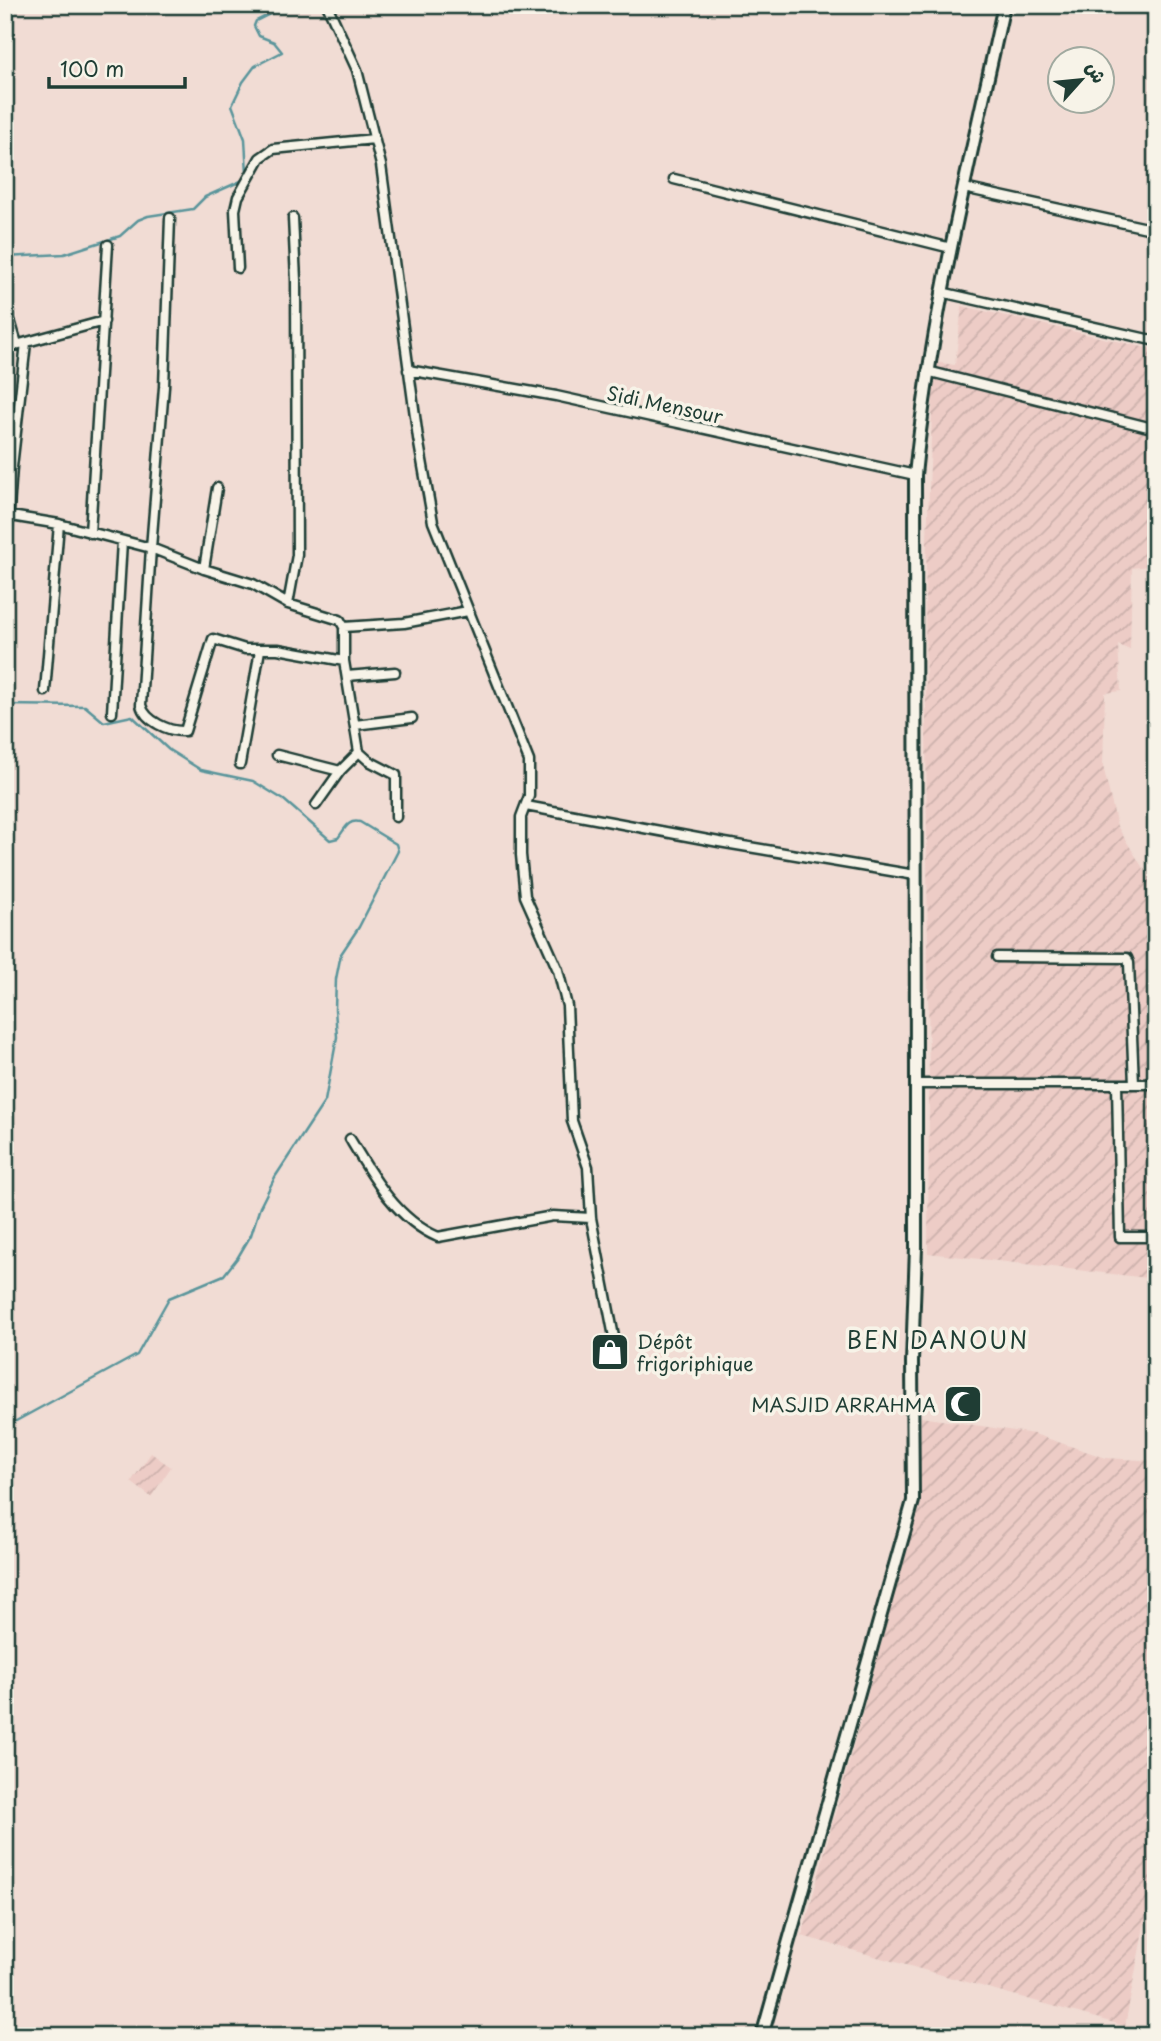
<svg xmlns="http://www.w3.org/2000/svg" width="1161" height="2041" viewBox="0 0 1161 2041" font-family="'Playpen Sans','Playpen Sans Arabic',sans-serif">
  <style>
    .industrial { fill: url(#industrial-furrows) }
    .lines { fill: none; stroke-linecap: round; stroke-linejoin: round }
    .stream { stroke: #5a959b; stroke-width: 2.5 }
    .minor-casing { stroke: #1f3d34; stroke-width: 13 }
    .secondary-casing { stroke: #1f3d34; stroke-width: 16 }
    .minor { stroke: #f7f3e8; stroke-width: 8 }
    .secondary { stroke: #f7f3e8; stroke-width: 10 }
    .labels { text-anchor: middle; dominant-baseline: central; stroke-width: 7; stroke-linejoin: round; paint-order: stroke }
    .street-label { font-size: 19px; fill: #1f3d34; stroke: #f7f3e8 }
    .poi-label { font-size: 19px; fill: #1f3d34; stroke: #f7f3e8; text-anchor: start }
    .quarter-label { font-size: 23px; letter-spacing: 2px; fill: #1f3d34; stroke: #f7f3e8 }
  </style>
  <defs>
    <pattern id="industrial-furrows" width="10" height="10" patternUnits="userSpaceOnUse" patternTransform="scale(1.75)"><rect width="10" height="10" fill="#edccc6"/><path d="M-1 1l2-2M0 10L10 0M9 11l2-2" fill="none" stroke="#cbb0ab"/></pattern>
  </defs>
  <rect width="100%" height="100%" fill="#f1dcd4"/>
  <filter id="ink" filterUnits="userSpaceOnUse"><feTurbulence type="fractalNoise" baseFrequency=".0143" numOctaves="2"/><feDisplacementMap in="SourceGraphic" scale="14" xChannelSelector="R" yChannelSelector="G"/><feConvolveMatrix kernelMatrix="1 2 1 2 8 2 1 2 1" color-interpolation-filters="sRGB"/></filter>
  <g filter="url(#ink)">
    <!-- industrial -->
    <path class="industrial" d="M962 306 1156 350V565L1132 568 1130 650 1118 645 1121 691 1105 693 1103 766 1117 826 1156 889V1279L928 1253 929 1095 925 592 934 362 955 365Z
      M921 1417 1034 1434 1106 1458 1156 1461V1905H1148L1125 2026 802 1936 918 1506Z
      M151 1453 171 1467 151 1497 131 1482Z"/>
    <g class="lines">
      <!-- stream -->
      <path class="stream" d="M5 257 64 254 120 236 138 220 148 216 193 209 205 197 241 181 247 173 245 139 232 105 243 82 255 66 282 52 274 42 259 36 254 26 256 21 272 13 279 5
        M5 705 85 706 104 722 132 716 169 750 201 770 253 781 284 800 330 840 338 838C345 829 348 819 360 822L396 844 398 851 359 927 341 954 336 979 335 1009 337 1037 325 1101 275 1177 260 1207 251 1235 238 1257 224 1275 169 1298 137 1355 5 1427"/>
      <!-- minor casing -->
      <g class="minor-casing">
        <path id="minor" d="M327 5 357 70 381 165 418 438 433 522 529 761V796L521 817V855L525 896 558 970 567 1006 572 1121 588 1167 591 1218 615 1342
          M674 179 951 248
          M964 188 1156 230
          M170 218 164 387 151 548 141 705C145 721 169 732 185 731L213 639 245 649H278L344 661
          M238 268 235 210 238 197 260 158 273 149 374 139
          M941 292 1156 341
          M7 310 17 344
          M5 348 104 321
          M408 370 556 396 915 475
          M927 371 1156 429
          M5 515 59 524 151 548 204 569 253 584 288 604 340 620 344 627V661L359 752 369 761 396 775V817
          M90 533 108 245
          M5 566 12 467 26 343
          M204 569 217 488
          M288 604 297 555 296 280 293 218
          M344 627 404 623 468 611
          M347 676 395 672
          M45 691 59 524
          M112 713 122 541
          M355 725 412 718
          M277 755 340 771
          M240 764 260 650
          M316 805 340 771 359 752
          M526 806 719 842 915 875
          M997 957 1127 958 1129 963 1134 1084
          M916 1084H1156
          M1117 1084 1120 1237H1156
          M350 1139C372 1176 397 1220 438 1237L553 1216 591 1218"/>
      </g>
      <!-- secondary casing -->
      <g class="secondary-casing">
        <path id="secondary" d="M762 2036 913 1501 912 1362 916 1247V1084L915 475C931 316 970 161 1004 5"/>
      </g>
      <!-- minor -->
      <use href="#minor" class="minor"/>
      <!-- secondary -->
      <use href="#secondary" class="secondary"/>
    </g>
  </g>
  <!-- icons -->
  <defs>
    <g id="shop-square" transform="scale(2.0125)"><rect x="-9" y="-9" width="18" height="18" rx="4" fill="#1f3d34" stroke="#f7f3e8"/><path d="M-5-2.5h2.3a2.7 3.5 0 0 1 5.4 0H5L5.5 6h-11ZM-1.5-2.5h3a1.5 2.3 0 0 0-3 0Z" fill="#fff"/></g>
    <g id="mosque-square" transform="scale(2.0125)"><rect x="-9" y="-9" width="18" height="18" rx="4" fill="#1f3d34" stroke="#f7f3e8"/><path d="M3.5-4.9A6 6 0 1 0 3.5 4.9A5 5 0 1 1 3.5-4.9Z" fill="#fff"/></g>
  </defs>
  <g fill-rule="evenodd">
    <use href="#shop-square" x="610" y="1352"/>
    <use href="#mosque-square" x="963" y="1404"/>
  </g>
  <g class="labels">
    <!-- street labels -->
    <g class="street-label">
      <text transform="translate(665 404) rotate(12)">Sidi Mensour</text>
    </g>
    <!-- poi labels -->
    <g class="poi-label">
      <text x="637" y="1341">Dépôt<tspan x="637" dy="22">frigoriphique</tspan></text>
      <text x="936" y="1404" text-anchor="end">MASJID ARRAHMA</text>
    </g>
    <!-- quarter labels -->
    <g class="quarter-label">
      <text x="938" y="1339">BEN DANOUN</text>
    </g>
  </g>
  <!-- margin -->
  <rect width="1161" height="2041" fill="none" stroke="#f7f3e8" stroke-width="28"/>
  <rect x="14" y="14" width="1133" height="2013" fill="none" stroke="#1f3d34" stroke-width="2.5" filter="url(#ink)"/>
  <!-- north arrow -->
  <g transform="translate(1081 80) rotate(63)"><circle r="33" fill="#f7f3e8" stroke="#a1aaa0" stroke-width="2"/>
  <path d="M0-5L12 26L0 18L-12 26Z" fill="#1f3d34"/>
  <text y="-10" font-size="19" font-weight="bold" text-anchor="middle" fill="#1f3d34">ش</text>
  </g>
  <!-- scale -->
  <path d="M49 77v10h136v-10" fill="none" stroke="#1f3d34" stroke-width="3.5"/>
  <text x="60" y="77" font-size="21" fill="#1f3d34" stroke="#f7f3e8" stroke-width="5" paint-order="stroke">100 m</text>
</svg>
